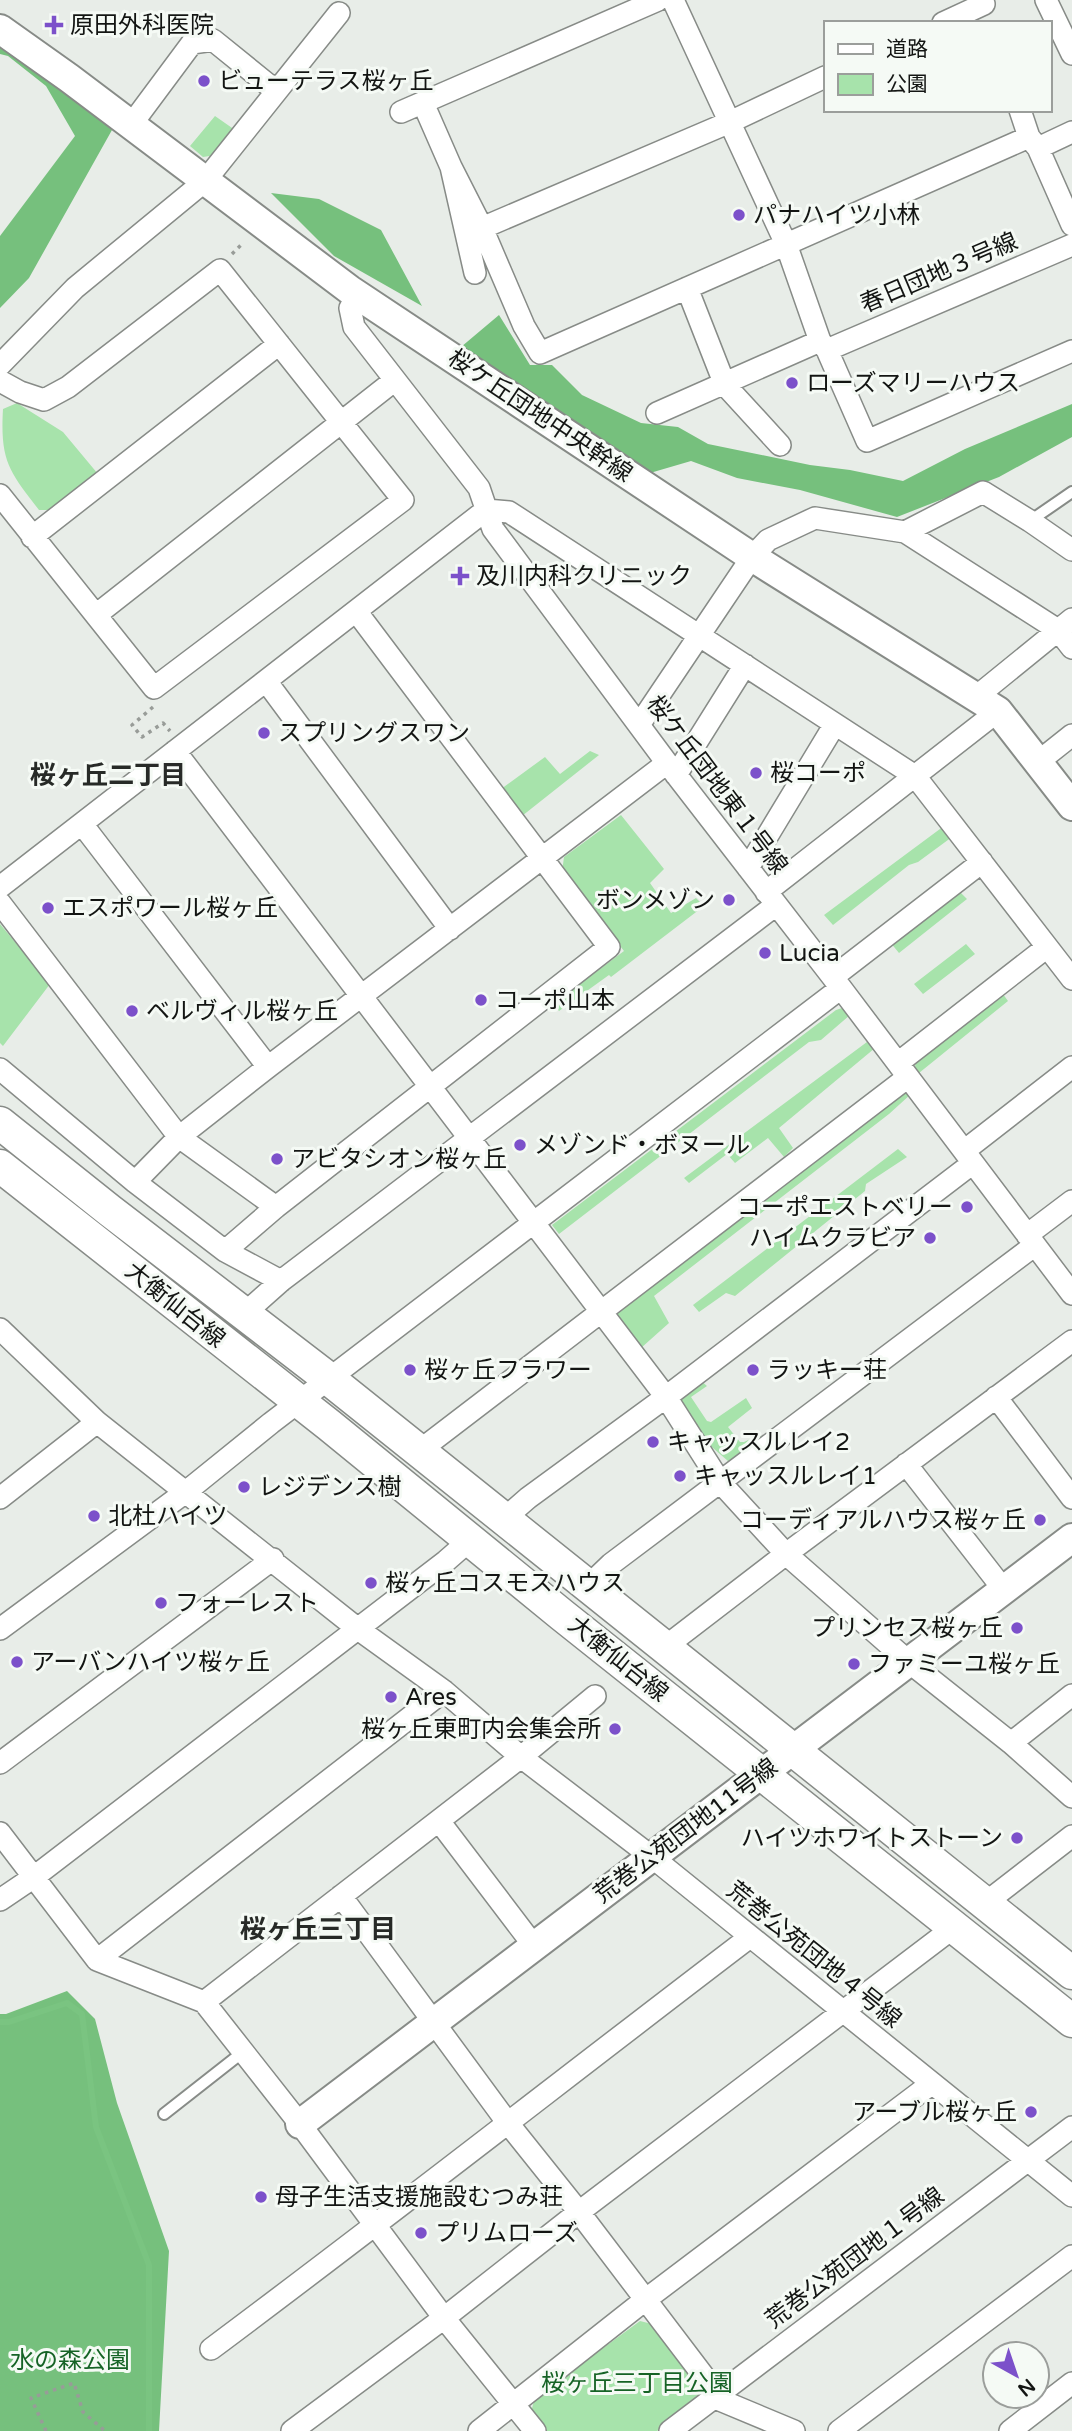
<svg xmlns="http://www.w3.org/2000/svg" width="1072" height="2431" viewBox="0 0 1072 2431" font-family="'Varela Round','Noto Sans JP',sans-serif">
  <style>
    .green { fill: #a7e3ab }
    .forest { fill: #76c07d }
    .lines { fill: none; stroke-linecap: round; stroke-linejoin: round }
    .stream { stroke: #7ac481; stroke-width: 6 }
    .service-casing { stroke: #878b87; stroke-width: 14 }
    .minor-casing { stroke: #878b87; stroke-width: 24 }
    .tertiary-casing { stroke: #878b87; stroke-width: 32 }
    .secondary-casing { stroke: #878b87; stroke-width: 35 }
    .path { stroke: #989c98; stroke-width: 3.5; stroke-dasharray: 3.5 5; stroke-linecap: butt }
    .service { stroke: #fff; stroke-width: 10 }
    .minor { stroke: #fff; stroke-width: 21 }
    .tertiary { stroke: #fff; stroke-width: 28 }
    .secondary { stroke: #fff; stroke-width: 32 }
    .poi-dot { fill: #7c51ca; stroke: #f5faf5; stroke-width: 2.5 }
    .labels { text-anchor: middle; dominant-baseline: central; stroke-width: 6; stroke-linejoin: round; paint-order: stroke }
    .poi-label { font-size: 24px; fill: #131513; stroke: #f5faf5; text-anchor: start }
    .street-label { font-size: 24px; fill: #131513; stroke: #f5faf5 }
    .park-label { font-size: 24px; fill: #166326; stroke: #f5faf5 }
    .neighbourhood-label { font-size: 26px; font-weight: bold; fill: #272a27; stroke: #f5faf5 }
  </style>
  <rect width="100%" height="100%" fill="#e8ede8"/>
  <!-- green -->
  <path class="green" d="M215 116 235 130 216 155 203 157 190 146Z
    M17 403 63 432 98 474 50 510H39C9 471 0 461 3 409Z
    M590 751 599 755 522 816 501 789 545 757 560 774Z
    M621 815 664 869 650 883 671 913 696 898 704 906 611 977 609 975 559 1011 553 1004 624 951 562 872 564 857Z
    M944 826 952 837 918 862 909 865 833 925 824 915Z
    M958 890 967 899 899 953 890 942Z
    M0 924 50 984 3 1046 0 1043Z
    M966 944 975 954 923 994 914 984Z
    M1000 990 1008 1001 919 1073 915 1068 916 1057Z
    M845 1007 850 1015 821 1040 809 1042 559 1234 552 1225 836 1010Z
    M871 1039 875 1048 779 1128 793 1148 784 1157 768 1138 735 1163 727 1154 689 1183 684 1178Z
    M904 1089 911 1094 889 1114 654 1296 669 1323 641 1348 616 1315 621 1305Z
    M898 1149 907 1157 866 1184 865 1191 735 1296 726 1293 699 1312 693 1305Z
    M700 1380 707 1386 691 1397 707 1421 711 1422 746 1398 752 1408 728 1427 740 1442H744L759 1435 764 1439 737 1461H728L706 1442 678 1401Z
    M640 2321 652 2324 703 2385 695 2403 657 2431H543L530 2415 535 2398Z"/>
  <!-- forest -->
  <path class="forest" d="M3 40 112 130 29 278 0 308V236L75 136 46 86 8 56 0 54V43Z
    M271 193 319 199 381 230 422 306 334 256Z
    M499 315 530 365H552L582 395 641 423 678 427 708 444 810 465 850 470 903 481 965 449 1072 404V437L999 477 897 517 800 490 737 478 691 461 650 473 461 347Z
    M67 1991 95 2019 117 2103 169 2251 159 2431H0V2014H6Z"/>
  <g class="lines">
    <!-- stream -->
    <path class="stream" d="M0 2022H9L67 2003 82 2014 96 2127 149 2265V2431"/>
    <!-- service casing -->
    <g class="service-casing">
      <path id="service" d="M1030 521 1072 492
        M164 2114 243 2052"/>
    </g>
    <!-- minor casing -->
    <g class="minor-casing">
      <path id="minor" d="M673 0 786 244 820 341 827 350 867 441 1072 351
        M1046 0 1072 54
        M943 23 984 4
        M423 103 451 167 475 273
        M1020 110 1029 137 1038 148 1072 225
        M401 112 658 0
        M131 125 192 43 213 40 276 91
        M1038 148 1072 132
        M451 167 482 228 524 326 540 353 1029 137
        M482 228 730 122 825 77
        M687 288 725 385 780 445
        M358 296 350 308 354 327 479 488 493 529 667 763 841 988 1072 1294
        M827 350 1072 245
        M0 365 75 288 205 181 339 13
        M0 381 20 392 44 400 68 387 220 270 403 500 154 688 0 495
        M657 413 820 341
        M905 532 983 492 1030 521 1072 550
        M32 537 279 344
        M96 615 395 380
        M266 681 450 929
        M976 697 1072 619
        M639 725 752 557 768 540 815 518 905 532 1058 630 1072 648
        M175 751 666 1397 720 1482 786 1554 909 1662 1011 1743 1072 1797
        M1038 762 1072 735
        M676 775 745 665
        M82 824 268 1067
        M748 868 835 724
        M0 887 486 510 509 512 915 776 1072 979
        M766 892 998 711
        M0 903 179 1137 276 1207
        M833 977 982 862
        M898 1063 1047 947
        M0 1069 135 1182 225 1251 281 1281
        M964 1151 1072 1067
        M135 1182 179 1137 268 1067 667 763
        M1027 1235 1072 1201
        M225 1251 276 1207 609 947 356 611
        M245 1313 281 1281 776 905
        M0 1329 97 1422 358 1629 444 1691 521 1757 652 1857 1072 2196
        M996 1397 1072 1498
        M419 1451 908 1077
        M906 1464 1004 1590
        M0 1498 97 1422
        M504 1519 528 1498 666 1397 973 1163
        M588 1586 611 1564 1035 1245
        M0 1629 187 1491 271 1423 841 988
        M665 1647 786 1554 1072 1341
        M1011 1743 1072 1695
        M0 1763 273 1559
        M439 1821 534 1946
        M0 1833 97 1960 204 2002 521 1757 595 1696
        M341 1896 507 2122 579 2212 718 2395
        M0 1900 34 1877 446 1561 470 1540
        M984 1904 1072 1836
        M97 1960 444 1691
        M204 2002 300 2124 444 2318 535 2431
        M211 2349C392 2214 570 2074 750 1937
        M715 2398 794 2431
        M292 2431 444 2318 579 2212 953 1928
        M479 2431 645 2300 931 2084
        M670 2431 1072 2127
        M839 2431 1072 2256
        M1010 2431 1072 2383"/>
    </g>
    <!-- tertiary casing -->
    <g class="tertiary-casing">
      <path id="tertiary" d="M0 29 69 78 350 290 752 557 998 711 1072 806
        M300 2124 1072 1538"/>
    </g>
    <!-- secondary casing -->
    <g class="secondary-casing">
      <path id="secondary" d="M0 1123 109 1210 329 1379 1072 1973
        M0 1166 329 1425 562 1615 1072 2021"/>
    </g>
    <!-- path -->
    <path class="path" d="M232 254 241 245
      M153 707 132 725 142 737 163 723 170 731
      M46 2431 31 2398 74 2383 83 2412 105 2431"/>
    <!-- service -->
    <use href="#service" class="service"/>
    <!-- minor -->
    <use href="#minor" class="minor"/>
    <!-- tertiary -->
    <use href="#tertiary" class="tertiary"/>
    <!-- secondary -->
    <use href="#secondary" class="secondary"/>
  </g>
  <!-- markers -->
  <g class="poi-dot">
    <path d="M50.5 14.5h7v7h7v7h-7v7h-7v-7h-7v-7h7z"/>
    <circle cx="204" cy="81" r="7"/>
    <circle cx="739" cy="215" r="7"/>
    <circle cx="792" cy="383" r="7"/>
    <path d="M456.5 565.5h7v7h7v7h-7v7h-7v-7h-7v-7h7z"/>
    <circle cx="264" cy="733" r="7"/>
    <circle cx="756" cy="773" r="7"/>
    <circle cx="729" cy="900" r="7"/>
    <circle cx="48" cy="908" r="7"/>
    <circle cx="765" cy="953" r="7"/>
    <circle cx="481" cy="1000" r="7"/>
    <circle cx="132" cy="1011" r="7"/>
    <circle cx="520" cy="1145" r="7"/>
    <circle cx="277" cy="1159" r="7"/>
    <circle cx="967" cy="1207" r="7"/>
    <circle cx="930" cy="1238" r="7"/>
    <circle cx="410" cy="1370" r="7"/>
    <circle cx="753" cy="1370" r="7"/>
    <circle cx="653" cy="1442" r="7"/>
    <circle cx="680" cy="1476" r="7"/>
    <circle cx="244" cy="1487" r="7"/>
    <circle cx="94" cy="1516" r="7"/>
    <circle cx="1040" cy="1520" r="7"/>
    <circle cx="371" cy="1583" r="7"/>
    <circle cx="161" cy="1603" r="7"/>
    <circle cx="1017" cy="1628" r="7"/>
    <circle cx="17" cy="1662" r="7"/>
    <circle cx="854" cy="1664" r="7"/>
    <circle cx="391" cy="1697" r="7"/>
    <circle cx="615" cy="1729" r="7"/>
    <circle cx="1017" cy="1838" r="7"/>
    <circle cx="1031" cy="2112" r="7"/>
    <circle cx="261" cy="2197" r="7"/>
    <circle cx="421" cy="2233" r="7"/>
  </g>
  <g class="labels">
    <!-- poi labels -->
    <g class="poi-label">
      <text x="70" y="25">原田外科医院</text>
      <text x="218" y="81">ビューテラス桜ヶ丘</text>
      <text x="753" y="215">パナハイツ小林</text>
      <text x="806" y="383">ローズマリーハウス</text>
      <text x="476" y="576">及川内科クリニック</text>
      <text x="278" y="733">スプリングスワン</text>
      <text x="770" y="773">桜コーポ</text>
      <text x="715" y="900" text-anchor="end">ボンメゾン</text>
      <text x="62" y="908">エスポワール桜ヶ丘</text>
      <text x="779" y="953">Lucia</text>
      <text x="495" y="1000">コーポ山本</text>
      <text x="146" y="1011">ベルヴィル桜ヶ丘</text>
      <text x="534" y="1145">メゾンド・ボヌール</text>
      <text x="291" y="1159">アビタシオン桜ヶ丘</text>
      <text x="953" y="1207" text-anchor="end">コーポエストベリー</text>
      <text x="916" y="1238" text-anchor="end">ハイムクラビア</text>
      <text x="424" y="1370">桜ヶ丘フラワー</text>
      <text x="767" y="1370">ラッキー荘</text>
      <text x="667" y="1442">キャッスルレイ2</text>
      <text x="694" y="1476">キャッスルレイ1</text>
      <text x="258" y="1487">レジデンス樹</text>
      <text x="108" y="1516">北杜ハイツ</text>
      <text x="1026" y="1520" text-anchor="end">コーディアルハウス桜ヶ丘</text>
      <text x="385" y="1583">桜ヶ丘コスモスハウス</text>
      <text x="175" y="1603">フォーレスト</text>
      <text x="1003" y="1628" text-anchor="end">プリンセス桜ヶ丘</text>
      <text x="31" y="1662">アーバンハイツ桜ヶ丘</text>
      <text x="868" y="1664">ファミーユ桜ヶ丘</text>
      <text x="405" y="1697">Ares</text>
      <text x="601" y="1729" text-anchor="end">桜ヶ丘東町内会集会所</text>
      <text x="1003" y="1838" text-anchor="end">ハイツホワイトストーン</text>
      <text x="1017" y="2112" text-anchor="end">アーブル桜ヶ丘</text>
      <text x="275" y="2197">母子生活支援施設むつみ荘</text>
      <text x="435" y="2233">プリムローズ</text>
    </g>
    <!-- street labels -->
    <g class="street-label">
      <text transform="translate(939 273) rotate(-23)">春日団地３号線</text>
      <text transform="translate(540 416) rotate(34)">桜ケ丘団地中央幹線</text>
      <text transform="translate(717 785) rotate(53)">桜ケ丘団地東１号線</text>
      <text transform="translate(175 1305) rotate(39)">大衡仙台線</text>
      <text transform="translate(618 1659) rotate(39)">大衡仙台線</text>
      <text transform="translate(686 1831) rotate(-37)">荒巻公苑団地11号線</text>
      <text transform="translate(814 1955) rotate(39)">荒巻公苑団地４号線</text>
      <text transform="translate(855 2258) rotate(-37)">荒巻公苑団地１号線</text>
    </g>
    <!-- park labels -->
    <g class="park-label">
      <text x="70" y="2360">水の森公園</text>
      <text x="637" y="2383">桜ヶ丘三丁目公園</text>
    </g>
    <!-- neighbourhood labels -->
    <g class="neighbourhood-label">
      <text x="108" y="775">桜ヶ丘二丁目</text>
      <text x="318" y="1929">桜ヶ丘三丁目</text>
    </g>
  </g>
  <!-- legend -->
  <rect x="824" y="21" width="228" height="91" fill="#f5faf5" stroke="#9b9e9b" stroke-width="2"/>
  <rect x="838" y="44" width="35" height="10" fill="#ffffff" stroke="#9b9e9b" stroke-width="2"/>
  <text x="886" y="56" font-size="21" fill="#131513">道路</text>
  <rect x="838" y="74" width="35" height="21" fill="#a7e3ab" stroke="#9b9e9b" stroke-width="2"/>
  <text x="886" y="91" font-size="21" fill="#131513">公園</text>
  <!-- north arrow -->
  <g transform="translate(1016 2375) rotate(140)"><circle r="33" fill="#f5faf5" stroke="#9b9e9b" stroke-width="2"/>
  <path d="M0-5L12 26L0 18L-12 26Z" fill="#7c51ca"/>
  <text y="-10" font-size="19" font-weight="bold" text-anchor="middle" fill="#131513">N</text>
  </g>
</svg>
